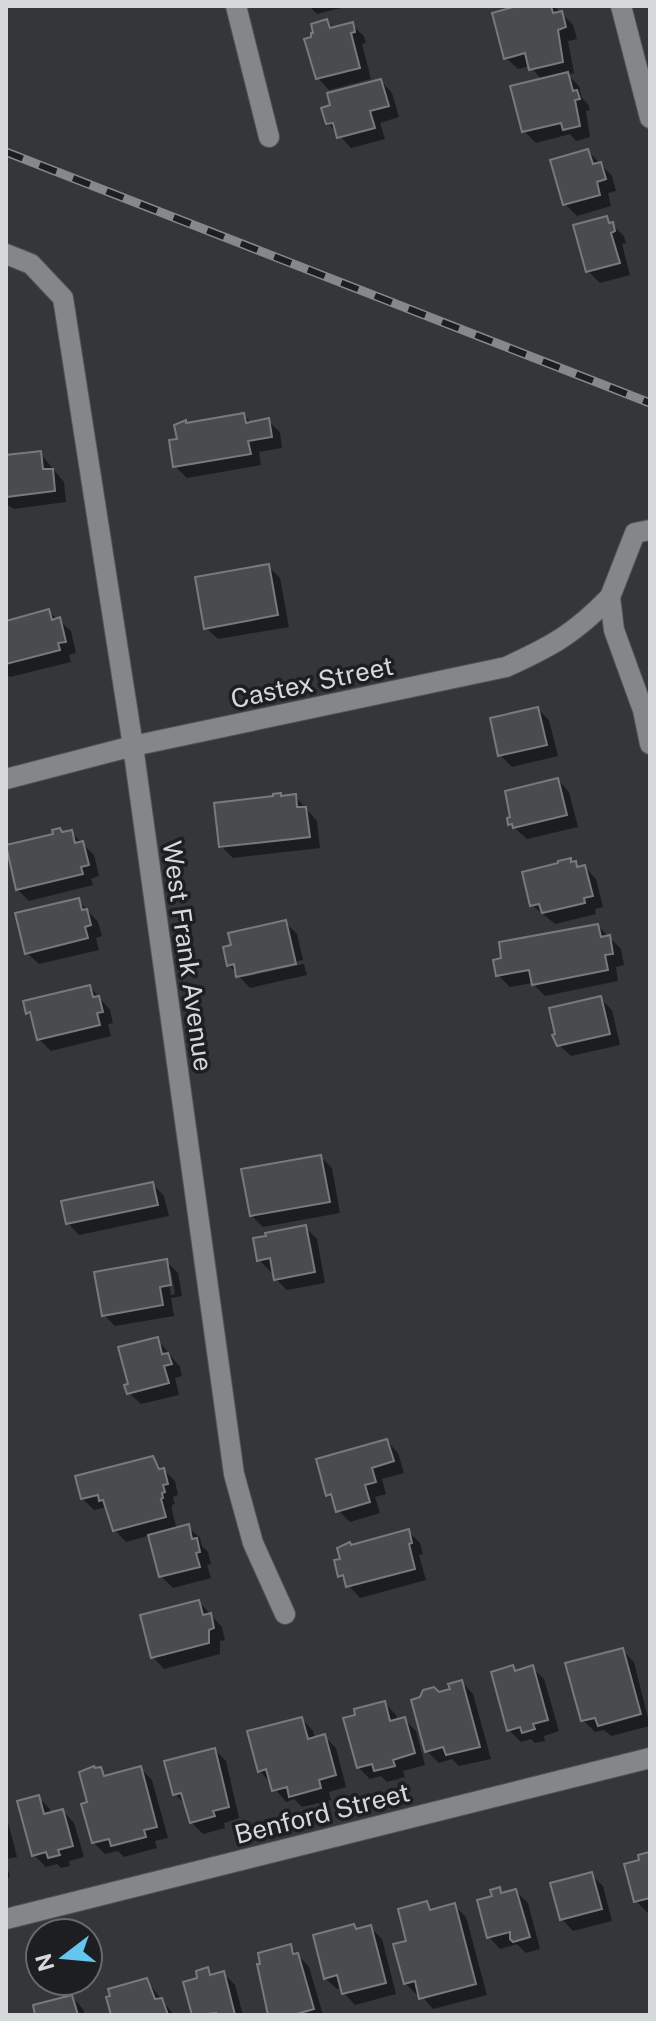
<svg xmlns="http://www.w3.org/2000/svg" width="656" height="2021" viewBox="0 0 656 2021" font-family="'Public Sans',sans-serif">
  <style>
    .shadow { fill: #0007; fill-rule: evenodd }
    .building { fill: #484c4d; stroke: #767a7c; stroke-width: 2 }
    .lines { fill: none; stroke-linecap: round; stroke-linejoin: round }
    .minor-casing { stroke: #515456; stroke-width: 22 }
    .minor { stroke: #848687; stroke-width: 20 }
    .rail-casing { stroke: #86898b; stroke-width: 9 }
    .rail { stroke: #1d1e1f; stroke-width: 6; stroke-dasharray: 18; stroke-linecap: butt }
    .labels { text-anchor: middle; dominant-baseline: central; stroke-width: 7; stroke-linejoin: round; paint-order: stroke }
    .street-label { font-size: 26px; fill: #d6d9da; stroke: #1d1e1f }
  </style>
  <rect width="100%" height="100%" fill="#343739"/>
  <!-- shadow -->
  <path class="shadow" d="M309 6H349L317 14Z
    M524 6H554L573 25 577 39 568 41 574 73 568 75 579 86 582 98 588 104 590 110 586 111 590 137 576 141 570 134 536 143 524 131 542 80 530 66 518 69 506 58Z
    M327 21 335 29 352 25 364 36 366 43 362 44 371 79 329 90 318 78 313 39Z
    M381 81 392 93 399 117 380 123 385 139 351 148 328 123Z
    M588 151 612 176 616 191 608 193 611 206 577 216 565 204Z
    M606 219 624 236 626 243 622 244 630 275 600 283 588 271Z
    M244 415 252 424 268 421 280 432 282 448 259 452 261 465 187 478 175 466 179 440 188 425Z
    M40 453 64 482 66 502 14 509 6 504V457Z
    M268 566 280 578 289 627 218 639 206 628Z
    M49 612 71 631 76 653 69 655 71 662 10 677 6 674V623Z
    M538 709 549 720 558 756 512 767 500 755Z
    M558 780 569 792 578 827 527 839 510 824 513 818Z
    M295 796 317 821 320 848 233 858 221 846 275 798Z
    M60 830 64 834 71 832 94 855 99 876 91 879 93 885 29 901 17 889Z
    M570 860 580 868 585 867 596 879 603 907 595 909 596 914 555 924 532 905Z
    M78 900 98 922 102 936 96 938 99 950 39 964 27 953Z
    M285 922 297 934 303 960 241 974 244 977 304 964 307 975 250 988 229 965Z
    M598 926 621 949 624 965 616 967 618 981 545 996 532 983 510 987 498 975Z
    M90 987 110 1010 113 1023 108 1024 111 1036 51 1051 39 1039 34 1020 27 1013Z
    M600 998 612 1010 620 1045 571 1056 559 1045Z
    M321 1157 332 1168 340 1213 263 1227 251 1215Z
    M153 1184 164 1196 169 1216 79 1235 68 1223Z
    M305 1227 317 1239 325 1283 287 1290 276 1279 274 1271 271 1272 259 1260Z
    M166 1261 178 1273 182 1296 171 1298 174 1316 115 1326 104 1315ZM167 1271H171L175 1294 171 1295Z
    M157 1339 180 1367 182 1376 175 1378 179 1395 141 1404 129 1393Z
    M387 1441 398 1453 404 1473 382 1479 386 1494 375 1497 380 1513 350 1522 338 1510 335 1502 328 1495Z
    M152 1458 175 1481 178 1495 173 1497 175 1504 172 1505V1511L177 1530 188 1527 200 1538 202 1546 208 1552 211 1564 207 1565 211 1578 173 1588 161 1576 151 1535 126 1542 115 1530 107 1507 94 1510 82 1498Z
    M409 1532 420 1543 423 1554 419 1555 426 1580 360 1598 340 1576 352 1547Z
    M199 1602 222 1627 225 1640 220 1641V1654L164 1669 153 1657Z
    M622 1650 634 1662 650 1726 611 1736 604 1730 595 1732 583 1720Z
    M513 1668 517 1672 532 1668 544 1679 559 1731 544 1736 545 1741 535 1743 531 1739 521 1742 509 1730Z
    M462 1682 473 1694 491 1759 459 1766 452 1759 439 1763 427 1751 439 1695 452 1691Z
    M385 1703 396 1715 398 1721 404 1719 416 1731 425 1765 403 1771 405 1777 387 1782 381 1776 370 1779 358 1767Z
    M302 1719 313 1731 315 1739 324 1736 336 1748 346 1787 329 1792 331 1800 302 1807 294 1799 286 1802 260 1771Z
    M215 1750 226 1761 239 1818 224 1823 225 1828 203 1834 191 1822 187 1806 175 1794Z
    M140 1768 152 1780 168 1838 155 1841 157 1848 124 1857 118 1851 105 1854 93 1842 89 1803 100 1769 108 1777Z
    M38 1797 50 1809 51 1814 63 1811 74 1823 84 1857 69 1861 70 1866 61 1868 57 1864 46 1867 34 1855Z
    M6 1814 17 1857 6 1859Z
    M648 1854 650 1912 648 1913 636 1901 641 1862Z
    M6 1862 10 1877 6 1878Z
    M591 1874 603 1886 612 1921 573 1931 562 1919Z
    M500 1889 505 1894 516 1891 528 1903 540 1949 526 1953 517 1944 500 1949 489 1937 494 1898Z
    M426 1903 434 1911 454 1905 466 1917 487 1995 433 2009 420 1994 417 1995 405 1983 409 1943Z
    M370 1927 382 1939 396 1994 355 2005 344 1993 342 1988 337 1989 325 1978 358 1931Z
    M291 1947 309 1967 323 2015H271Z
    M207 1969 214 1976 223 1973 235 1985 243 2015H194L185 1983 199 1979Z
    M146 1980 174 2015H113Z
    M72 1997 83 2009 85 2015H37Z"/>
  <!-- building -->
  <path class="building" d="M517 6H551L553 13 562 11 566 27 558 30 563 62 529 70 525 53 504 59 492 13Z
    M327 19 330 28 353 22 355 32 351 33 360 68 316 79 304 39 311 37V33H313L311 24Z
    M568 72 573 91 577 90 580 99 575 100 580 126 563 130 561 123 522 132 510 86Z
    M381 79 389 106 370 111 375 128 337 138 333 123 326 124 321 108 330 105 327 93Z
    M588 149 593 164 601 162 606 179 597 182 600 195 563 205 550 160Z
    M607 216 609 223 613 222 615 231 611 233 620 263 586 272 573 225Z
    M244 413 246 423 269 418 272 437 248 441 251 454 173 467 169 440 177 439 174 425 186 420V423Z
    M41 451 43 469H53L55 491 6 497V455Z
    M269 564 278 615 204 629 195 577Z
    M49 609 52 620 60 617 66 642 58 643 60 650 6 664V621Z
    M538 707 547 745 498 756 490 718Z
    M558 778 567 815 513 828 512 824 508 825 507 818 510 817 505 791Z
    M281 793V796L296 794 297 807H306L310 837 219 847 214 803 273 796V794Z
    M60 828 62 832 72 830 75 843 83 841 89 865 81 867 83 874 16 890 6 845 53 834 52 830Z
    M571 858V862L576 861 577 867 585 865 593 896 584 898 585 903 542 913 539 904 530 906 522 872 558 863V861Z
    M79 898 82 910 87 909 91 925 85 927 88 938 25 954 15 913Z
    M286 920 296 964 236 977 234 964 227 966 223 947 231 945 228 933Z
    M598 924 601 937 610 935 613 954 605 955 608 970 532 985 529 970 496 976 493 960 501 958 499 942Z
    M90 985 93 997 99 996 103 1012 97 1013 100 1025 37 1040 30 1012 26 1014 23 1001Z
    M601 996 610 1034 557 1046 552 1035 555 1034 549 1008Z
    M321 1155 330 1202 250 1216 241 1169Z
    M153 1182 158 1205 66 1224 61 1201Z
    M306 1225 315 1272 274 1280 270 1258 257 1261 253 1238 266 1236 265 1233Z
    M167 1259 171 1285 160 1287 163 1305 102 1316 94 1272Z
    M158 1337 162 1354 168 1353 172 1364 164 1366 169 1383 127 1394 124 1385 128 1384 118 1347Z
    M387 1439 394 1461 372 1468 376 1482 365 1485 370 1502 336 1512 331 1494 326 1496 316 1459Z
    M153 1456 159 1469 164 1468 168 1484 163 1485 165 1492 162 1493 163 1498 161 1499 166 1517 113 1531 103 1500 99 1501 98 1495 81 1499 75 1476Z
    M189 1524 192 1539 197 1538 200 1552 196 1553 200 1567 159 1577 148 1535Z
    M409 1529 412 1543 409 1544 415 1569 346 1587 343 1575 338 1577 334 1560 340 1559 337 1548 350 1542 351 1545Z
    M199 1600 203 1615 211 1613 214 1628 209 1630V1643L151 1658 140 1615Z
    M623 1648 641 1714 598 1726 595 1718 581 1721 565 1663Z
    M513 1665 515 1671 533 1665 548 1720 533 1724 535 1729 522 1733 520 1727 507 1731 491 1672Z
    M462 1680 480 1747 446 1755 443 1747 425 1752 411 1700 420 1697 423 1690 434 1687 439 1692 450 1689 448 1684Z
    M385 1701 390 1721 405 1717 415 1753 393 1760 395 1766 374 1771 372 1764 357 1768 343 1718 355 1715 354 1709Z
    M302 1717 308 1739 325 1734 336 1775 319 1780 321 1788 289 1797 287 1787 272 1791 266 1769 258 1772 247 1731Z
    M215 1748 229 1807 213 1811 215 1816 190 1823 181 1793 173 1795 164 1761Z
    M94 1766 95 1768 101 1767 104 1776 141 1766 157 1827 144 1830 146 1837 111 1846 109 1839 92 1843 81 1804 87 1802 79 1772Z
    M39 1795 44 1814 63 1809 73 1846 58 1850 60 1855 48 1858 46 1852 32 1856 17 1801Z
    M649 1852 650 1898 634 1902 624 1864 639 1860 638 1855Z
    M592 1872 602 1909 560 1920 550 1883Z
    M500 1887 501 1893 516 1889 530 1937 513 1942 510 1939V1932L487 1938 477 1900 492 1896 490 1890Z
    M427 1901 430 1910 455 1903 476 1984 419 1999 415 1981 404 1984 393 1944 406 1941 398 1909Z
    M354 1924 356 1929 371 1925 386 1983 342 1994 337 1975 324 1979 313 1935Z
    M291 1944 293 1954 298 1953 314 2009 293 2015H268L257 1964H260L258 1953Z
    M208 1967 210 1975 224 1971 235 2015H216V2013L192 2015 183 1982 197 1978 196 1971Z
    M147 1978 155 1999 162 1998 168 2015H111L106 1997 110 1996 108 1989Z
    M72 1995 78 2015H35L33 2005Z"/>
  <g class="lines">
    <!-- minor casing -->
    <g class="minor-casing">
      <path id="minor" d="M236 6 269 137
        M621 6 650 118
        M6 254 31 264 63 298 133 746 234 1474 253 1543 285 1614
        M650 530 635 533 610 597 614 630 643 710 650 744
        M6 779 133 746 506 667C552 646 574 634 610 597
        M6 1919 650 1758"/>
    </g>
    <!-- minor -->
    <use href="#minor" class="minor"/>
    <!-- rail casing -->
    <g class="rail-casing">
      <path id="rail" d="M6 152 650 403"/>
    </g>
    <!-- rail -->
    <use href="#rail" class="rail"/>
  </g>
  <g class="labels">
    <!-- street labels -->
    <g class="street-label">
      <text transform="translate(312 682) rotate(-12)">Castex Street</text>
      <text transform="translate(188 956) rotate(82)">West Frank Avenue</text>
      <text transform="translate(322 1813) rotate(-14)">Benford Street</text>
    </g>
  </g>
  <!-- border -->
  <rect width="656" height="2021" fill="none" stroke="#d6d9da" stroke-width="16"/>
  <!-- north arrow -->
  <g transform="translate(64 1957) rotate(254)"><circle r="38" fill="#1d1e1f" stroke="#67696a" stroke-width="2"/>
  <path d="M0-6L14 30L0 20L-14 30Z" fill="#65c5ee"/>
  <text y="-12" font-size="22" font-weight="bold" text-anchor="middle" fill="#d6d9da">N</text>
  </g>
</svg>
